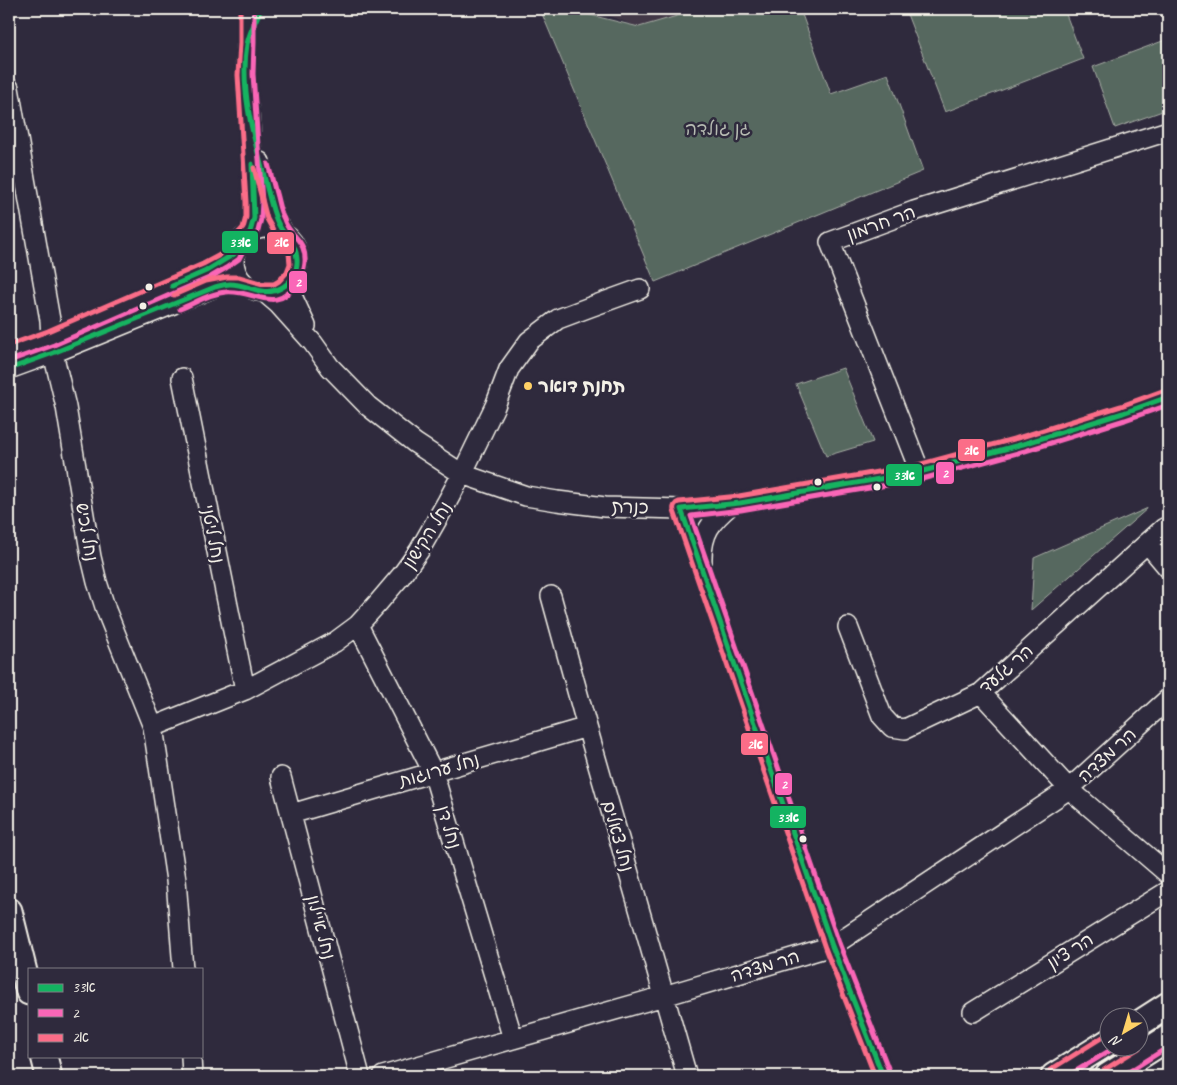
<svg xmlns="http://www.w3.org/2000/svg" width="1177" height="1085" viewBox="0 0 1177 1085" font-family="Caveat,'Playpen Sans Hebrew',sans-serif">
  <style>
    .built { fill: #423847 }
    .green { fill: #57685f; stroke: #a6aca4 }
    .lines { fill: none; stroke-linecap: round; stroke-linejoin: round }
    .minor-casing { stroke: #f4f1e8; stroke-width: 22 }
    .major-casing { stroke: #f4f1e8; stroke-width: 29 }
    .minor { stroke: #2f2a3d; stroke-width: 19 }
    .major { stroke: #2f2a3d; stroke-width: 25 }
    .bus-1-casing { stroke: #2f2a3d; stroke-width: 9 }
    .bus-2-casing { stroke: #2f2a3d; stroke-width: 9 }
    .bus-3-casing { stroke: #2f2a3d; stroke-width: 9 }
    .bus-1 { stroke: #13b361; stroke-width: 5 }
    .bus-2 { stroke: #fa66b7; stroke-width: 5 }
    .bus-3 { stroke: #fb6d88; stroke-width: 5 }
    .bus-dot { fill: #f4f1e8; stroke: #2f2a3d; stroke-width: 2 }
    .poi-dot { fill: #ffd166; stroke: #2f2a3d; stroke-width: 2 }
    .labels { text-anchor: middle; dominant-baseline: central; stroke-width: 5; stroke-linejoin: round; paint-order: stroke }
    .park-label { font-size: 18px; fill: #b5bab1; stroke: #2f2a3d }
    .street-label { font-size: 18px; fill: #f4f1e8; stroke: #2f2a3d }
    .poi-label { font-size: 18px; font-weight: bold; fill: #f4f1e8; stroke: #2f2a3d; text-anchor: start }
    .line-badge { stroke: #2f2a3d; stroke-width: 2 }
    .badge-label { font-size: 14px; text-anchor: middle; font-weight: bold; fill: #fff }
  </style>
  <rect width="100%" height="100%" fill="#2f2a3d"/>
  <filter id="ink" filterUnits="userSpaceOnUse"><feTurbulence type="fractalNoise" baseFrequency=".02" numOctaves="2"/><feDisplacementMap in="SourceGraphic" scale="10" xChannelSelector="R" yChannelSelector="G"/><feConvolveMatrix kernelMatrix="1 2 1 2 8 2 1 2 1" color-interpolation-filters="sRGB"/></filter>
  <g filter="url(#ink)">
    <!-- built -->
    <path class="built" d="M593 9H717L648 31Z"/>
    <!-- green -->
    <path class="green" d="M540 9H566L639 27 701 9H800L831 94 888 74 923 171 655 282Z
      M905 9H1064L1083 59 945 112Z
      M1168 39V109L1115 128 1093 67Z
      M843 368 873 442 826 456 796 384Z
      M1148 508 1031 610 1034 558Z"/>
    <g class="lines">
      <!-- minor casing -->
      <g class="minor-casing">
        <path id="minor" d="M247 9V43L245 74 250 123 254 202V218L250 232
          M9 88 50 320 51 338 53 353 66 407 91 557 97 582 106 610 153 727 176 880 183 969
          M260 162 275 217 284 234
          M234 260a32 32 0 1 1 64 0a32 32 0 1 1-64 0Z
          M288 283 293 298 306 326
          M264 292 278 304 313 343 330 367 368 406 415 443 462 474 526 496 557 501 605 507 681 509 740 503 920 472 1023 444 1123 413 1168 397
          M9 353 51 338 206 271 222 262 234 254
          M9 369 53 353 215 287 229 284 248 287
          M182 378 245 690
          M920 472 830 242 914 211 1168 131
          M681 509 832 946 883 1076
          M1147 543 1168 568
          M702 562C701 533 711 521 732 504
          M551 596 587 727 687 1076
          M358 625 433 772 513 1039
          M848 627 882 716 892 727 905 729 981 693 1164 528
          M981 693 1069 789 1168 874
          M153 727 245 690 335 642 358 625 378 603 401 576 419 551 447 502 462 474 495 406 509 369 529 341 558 319 590 307 640 289
          M281 777 360 1076
          M291 814 587 727
          M973 1012 1168 891
          M191 1056 192 1076
          M383 1076 664 996 832 946 1069 789 1168 699"/>
      </g>
      <!-- major casing -->
      <g class="major-casing">
        <path id="major" d="M9 911 29 992
          M1140 1023 1168 1005
          M44 1056 49 1076
          M1054 1076 1110 1041
          M1108 1076 1168 1038"/>
      </g>
      <!-- minor -->
      <use href="#minor" class="minor"/>
      <!-- major -->
      <use href="#major" class="major"/>
      <!-- bus-1 casing -->
      <g class="bus-1-casing">
        <path id="bus-1" d="M172 286 206 271 234 254 237 245 250 232 254 218 252 164
          M9 369 53 353 215 287C220 286 225 284 230 284 249 284 263 298 281 288 292 282 298 271 297 259 296 245 291 244 284 233 280 228 277 222 275 216 270 202 267 187 263 172 252 132 240 87 247 44 249 33 256 20 261 9
          M883 1076 832 946 681 509 740 503 920 472 1023 444 1123 413 1168 397"/>
      </g>
      <!-- bus-2 casing -->
      <g class="bus-2-casing">
        <path id="bus-2" d="M180 309C195 303 210 293 226 292 255 289 275 317 299 281 305 271 307 258 303 248 300 240 294 236 289 229 287 226 285 223 284 219 280 212 279 205 277 197 274 186 271 175 268 164
          M12 360 54 345 209 278 226 268 239 259 244 249 257 235 261 219 262 202 253 74 254 43V9
          M890 1073 839 943 691 516 741 510 922 479 1025 451 1125 420 1168 405
          M1068 1076 1114 1048
          M1122 1076 1168 1047"/>
      </g>
      <!-- bus-3 casing -->
      <g class="bus-3-casing">
        <path id="bus-3" d="M174 295 206 281 227 277H239L263 284H274L279 281 287 272 290 264 289 253 278 239 267 219 254 168
          M9 345 48 331 203 264 218 256 228 249 231 241 243 228 246 217V202L238 75 240 43V9
          M1050 1070 1106 1035
          M1104 1070 1139 1048
          M875 1076 825 948 674 511C673 507 675 503 679 502L739 496 918 465 1021 437 1121 406 1165 390"/>
      </g>
      <!-- bus-1 -->
      <use href="#bus-1" class="bus-1"/>
      <!-- bus-2 -->
      <use href="#bus-2" class="bus-2"/>
      <!-- bus-3 -->
      <use href="#bus-3" class="bus-3"/>
    </g>
  </g>
  <!-- markers -->
  <g class="bus-dot">
    <circle cx="149" cy="287" r="4.5"/>
    <circle cx="143" cy="306" r="4.5"/>
    <circle cx="818" cy="482" r="4.5"/>
    <circle cx="877" cy="487" r="4.5"/>
    <circle cx="803" cy="839" r="4.5"/>
  </g>
  <circle class="poi-dot" cx="528" cy="386" r="5"/>
  <g class="labels">
    <!-- park labels -->
    <g class="park-label">
      <text x="718" y="129">גן גולדה</text>
    </g>
    <!-- street labels -->
    <g class="street-label">
      <text transform="translate(881 223) rotate(-20)">הר חרמון</text>
      <text transform="translate(630 507) rotate(2)">כנרת</text>
      <text transform="translate(87 532) rotate(80)">נחל לכיש</text>
      <text transform="translate(213 534) rotate(79)">נחל ליטני</text>
      <text transform="translate(427 535) rotate(-58)">נחל הקישון</text>
      <text transform="translate(1006 669) rotate(-41)">הר גלעד</text>
      <text transform="translate(1107 755) rotate(-42)">הר מצדה</text>
      <text transform="translate(439 770) rotate(-16)">נחל ערוגות</text>
      <text transform="translate(449 827) rotate(73)">נחל דן</text>
      <text transform="translate(618 836) rotate(74)">נחל צאלים</text>
      <text transform="translate(321 927) rotate(75)">נחל איילון</text>
      <text transform="translate(1070 951) rotate(-32)">הר ציון</text>
      <text transform="translate(765 966) rotate(-17)">הר מצדה</text>
    </g>
    <!-- poi labels -->
    <g class="poi-label">
      <text x="538" y="386">תחנת דואר</text>
    </g>
  </g>
  <g class="line-badge">
    <rect x="221" y="230" width="38" height="24" rx="5" fill="#13b361"/>
    <rect x="266" y="231" width="29" height="24" rx="5" fill="#fb6d88"/>
    <rect x="288" y="270" width="20" height="24" rx="5" fill="#fa66b7"/>
    <rect x="957" y="438" width="29" height="24" rx="5" fill="#fb6d88"/>
    <rect x="935" y="461" width="20" height="24" rx="5" fill="#fa66b7"/>
    <rect x="885" y="463" width="38" height="24" rx="5" fill="#13b361"/>
    <rect x="740" y="732" width="29" height="24" rx="5" fill="#fb6d88"/>
    <rect x="774" y="772" width="19" height="24" rx="5" fill="#fa66b7"/>
    <rect x="769" y="805" width="38" height="24" rx="5" fill="#13b361"/>
  </g>
  <g class="badge-label">
    <text x="240" y="247">33א</text>
    <text x="281" y="247">2א</text>
    <text x="298" y="287">2</text>
    <text x="971" y="455">2א</text>
    <text x="945" y="478">2</text>
    <text x="904" y="480">33א</text>
    <text x="755" y="749">2א</text>
    <text x="784" y="789">2</text>
    <text x="788" y="822">33א</text>
  </g>
  <!-- margin -->
  <rect width="1177" height="1085" fill="none" stroke="#2f2a3d" stroke-width="30"/>
  <rect x="15" y="15" width="1147" height="1055" fill="none" stroke="#f4f1e8" stroke-width="2" filter="url(#ink)"/>
  <!-- legend -->
  <rect x="28" y="968" width="175" height="90" fill="#2f2a3d" stroke="#7e7a81"/>
  <rect x="38" y="984" width="25" height="8" fill="#13b361" stroke="#7e7a81"/>
  <text x="72" y="992" font-size="15" fill="#f4f1e8">33א</text>
  <rect x="38" y="1009" width="25" height="8" fill="#fa66b7" stroke="#7e7a81"/>
  <text x="72" y="1018" font-size="15" fill="#f4f1e8">2</text>
  <rect x="38" y="1034" width="25" height="8" fill="#fb6d88" stroke="#7e7a81"/>
  <text x="72" y="1042" font-size="15" fill="#f4f1e8">2א</text>
  <!-- north arrow -->
  <g transform="translate(1124 1032) rotate(218)"><circle r="24" fill="#2f2a3d" stroke="#7e7a81"/>
  <path d="M0-4L9 19L0 12L-9 19Z" fill="#ffd166"/>
  <text y="-8" font-size="14" font-weight="bold" text-anchor="middle" fill="#f4f1e8">N</text>
  </g>
</svg>
